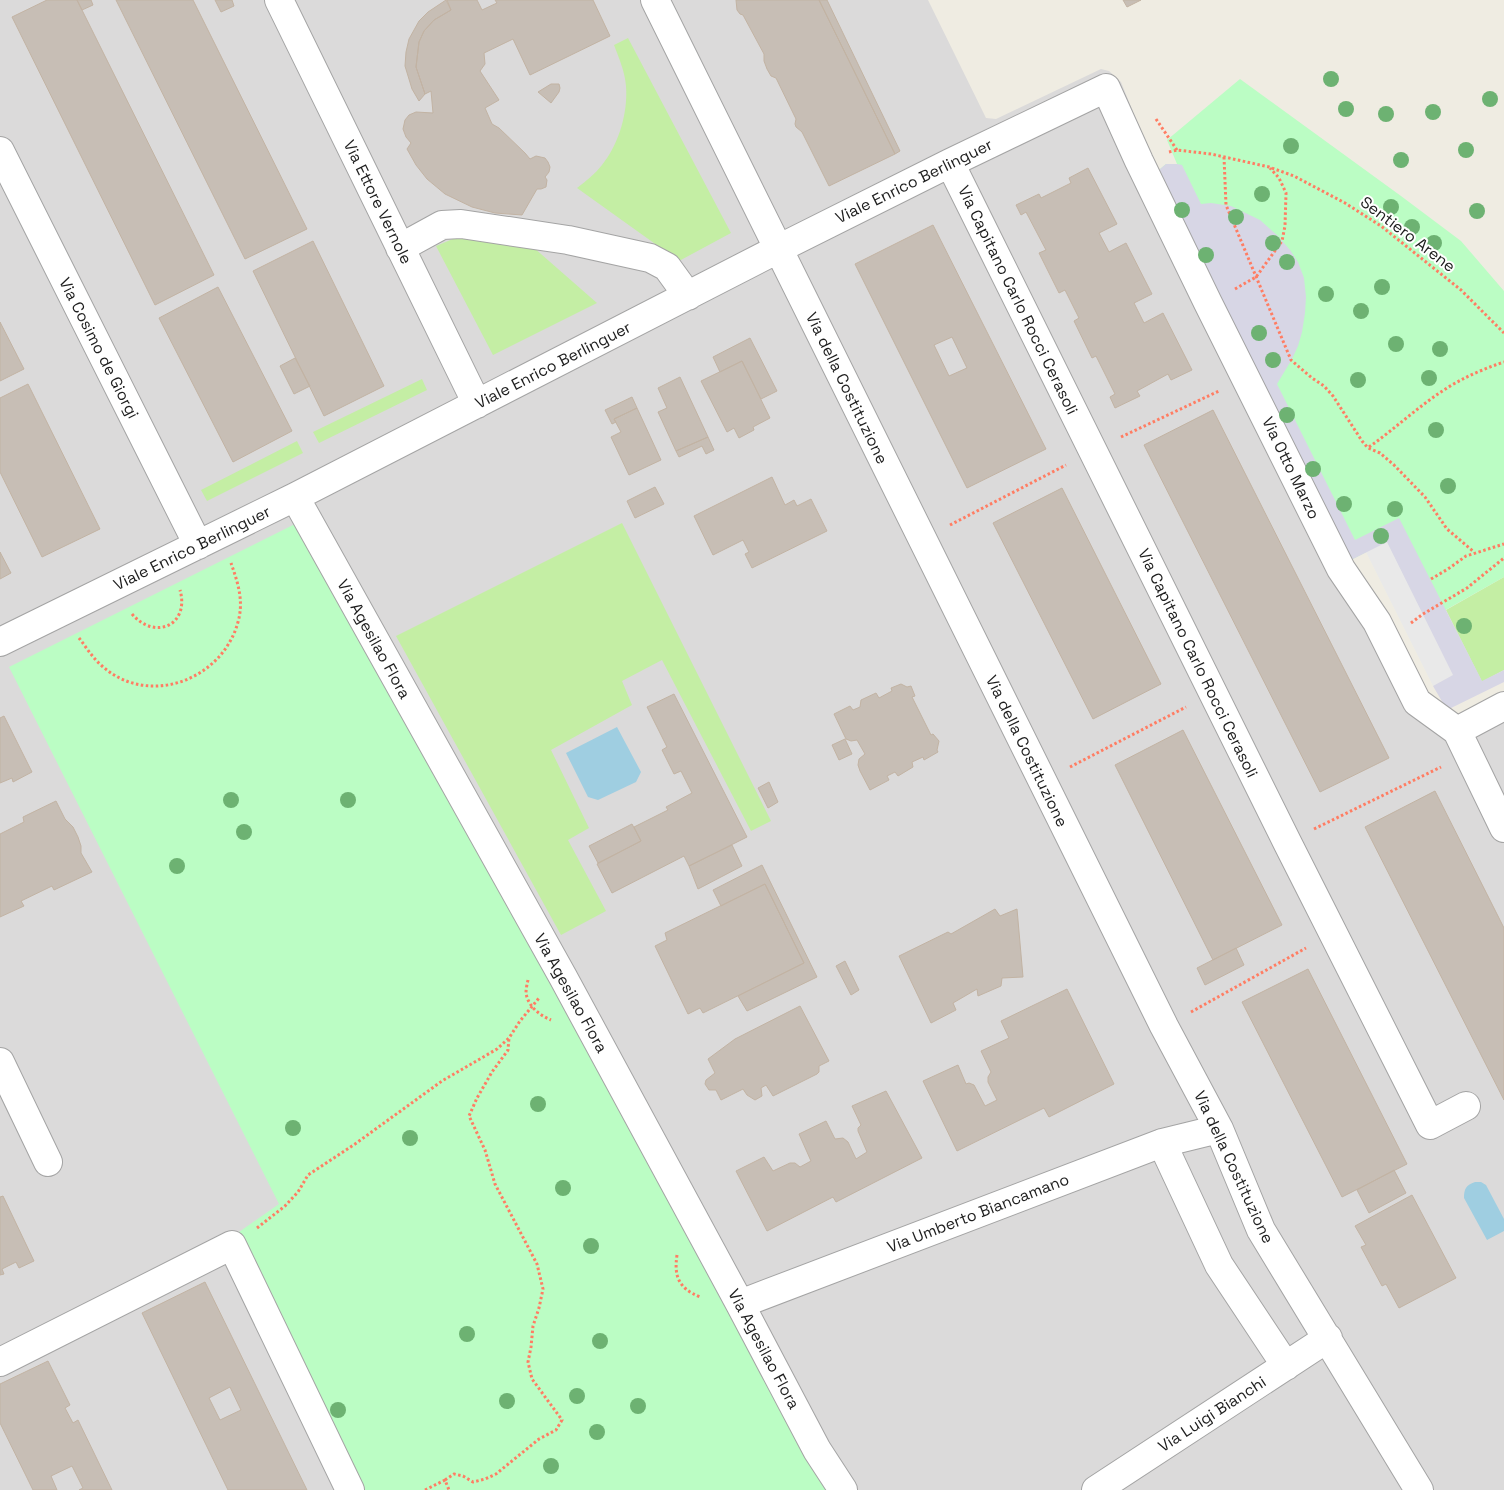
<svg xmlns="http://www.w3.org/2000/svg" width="1504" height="1490" viewBox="0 0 1504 1490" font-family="'Space Grotesk',sans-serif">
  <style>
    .residential { fill: #dbdada }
    .grass { fill: #c4eea4 }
    .park { fill: #bbfdc4 }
    .parking { fill: #e9e9e9 }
    .plaza { fill: #d7d6e5 }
    .water { fill: #9fcee1 }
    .building { fill: #c7beb5; stroke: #c2b3a3; fill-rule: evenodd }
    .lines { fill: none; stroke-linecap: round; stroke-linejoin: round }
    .minor-casing { stroke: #a4a4a4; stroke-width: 30 }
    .path { stroke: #ff7d63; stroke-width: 3; stroke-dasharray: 2.5 2.5; stroke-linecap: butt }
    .minor { stroke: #fff; stroke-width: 28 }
    .tree { fill: #6db272 }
    .labels { text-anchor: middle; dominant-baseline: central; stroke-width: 4; stroke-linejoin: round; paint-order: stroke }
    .street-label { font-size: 16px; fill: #1d1d1d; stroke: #fff }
  </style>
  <rect width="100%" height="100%" fill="#efece2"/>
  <!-- residential -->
  <path class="residential" d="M0 0H928L986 118 996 119 1101 69 1109 71 1121 82 1154 164 1349 561 1426 695 1458 717 1504 693V1490H0Z"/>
  <!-- grass -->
  <path class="grass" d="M628 38 731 233 679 261 577 188C586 181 595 174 602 165 619 144 628 113 626 86 625 72 619 58 614 45Z
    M460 236 533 247 597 303 493 355 436 246Z
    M422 379 427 390 319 443 313 432Z
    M297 441 303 453 207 501 201 490Z
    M622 523 771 821 751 831 662 660 622 681 632 705 551 750 589 828 568 840 606 911 561 935 396 636Z
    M1504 577V670L1482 682 1446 610Z"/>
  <!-- park -->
  <path class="park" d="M1240 79 1401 196 1461 241 1504 291V577L1426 621 1387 541 1351 560 1160 169 1166 164H1177L1167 140Z
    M295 524 535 956 827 1490H364L239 1232 279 1204 9 667Z"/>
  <!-- parking -->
  <path class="parking" d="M1387 541 1454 675 1433 686 1366 552Z"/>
  <!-- plaza -->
  <path class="plaza" d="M1166 164H1177L1182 165 1201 204 1211 203 1231 206 1260 220 1278 236 1290 250 1298 262 1304 278 1306 297 1305 313 1302 332 1298 346 1292 359 1277 384 1355 540 1399 518 1482 681 1504 670V682L1447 710 1433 686 1453 675 1387 542 1351 560 1160 177V169Z"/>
  <!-- water -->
  <path class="water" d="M617 727 641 772 636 782 598 800 588 797 566 753Z
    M1475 1182H1481L1486 1185 1504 1219V1231L1487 1240 1464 1198C1464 1189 1466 1185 1475 1182Z"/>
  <!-- building -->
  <path class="building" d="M47 0H77L214 275 155 305 12 17Z
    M77 0H91L93 5 82 10Z
    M116 0H193L307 229 245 259Z
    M215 0H232L234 6 221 12Z
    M446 0 451 10 434 20 424 31 419 42 416 67 425 94 419 101 412 89 405 66 406 52 409 39 419 21 428 12Z
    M447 0H477L482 10 497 3 495 0H593L610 36 530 75 513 39 484 53 485 64 480 71 499 100 485 108 492 124 499 128 525 153 530 159 536 156 545 158 548 162 550 167 549 172 545 177 547 180 546 187 541 189H537L522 215 495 213 472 207 445 194 427 179 416 165 407 149 411 143 406 137 403 129 405 120 409 115 416 112 433 113 431 91 425 94 416 67 419 42 424 31 434 20 451 10Z
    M736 0H819L895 154 829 186 802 132 796 127 795 124 796 119 776 78 771 76 767 69 764 61V54L743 15 740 14 737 10Z
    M819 0H827L900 151 895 154Z
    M1123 0H1141L1127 7Z
    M551 84H559L560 88 559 92 551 103 538 92Z
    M1088 168 1117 224 1099 233 1109 252 1126 243 1152 294 1134 303 1144 323 1163 313 1192 370 1171 380 1168 374 1137 391 1140 396 1115 408 1110 397 1115 394 1096 356 1092 358 1074 321 1079 318 1065 290 1059 293 1039 253 1046 250 1026 212 1021 215 1016 205 1039 194 1041 198 1071 183 1069 178Z
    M933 225 1046 449 967 488 855 264ZM952 337 967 368 949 376 934 345Z
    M313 241 384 386 324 416 253 271Z
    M218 287 292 431 233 462 159 318Z
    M0 322 24 369 0 381Z
    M750 338 777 391 761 399 742 361 720 372 713 357Z
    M295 358 310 386 294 394 280 366Z
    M742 361 770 418 753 427 754 430 739 438 734 428 727 432 701 381Z
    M680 377 708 437 676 451 658 412 667 408 658 388Z
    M28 384 100 529 42 557 0 472V398Z
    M632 397 637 408 614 419 616 422 612 424 605 410Z
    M637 408 661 460 629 475 611 437 621 432 614 419Z
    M1213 410 1389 758 1320 792 1144 445Z
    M708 437 714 450 706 454 702 446 679 457 676 451Z
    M772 477 785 505 794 500 797 506 811 499 827 531 752 568 745 554 749 552 743 540 713 555 694 516Z
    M655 487 664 504 635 518 627 501Z
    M1062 488 1161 684 1093 719 993 523Z
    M0 552 11 573 0 579Z
    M901 684 907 687 911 686 915 696 912 697 931 735 933 734 939 741 937 750 938 752 924 760 923 757 912 762 913 767 898 776 895 772 887 776 889 780 870 790 860 771 858 765 859 759 865 754 857 740 851 741 846 739 834 714 850 706 853 710 860 707 861 700 876 693 879 698 892 691 891 688Z
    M674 694 747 837 689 866 684 856 612 893 597 864 641 841 634 827 668 810 666 807 692 793 681 771 674 774 662 750 667 747 647 707Z
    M4 716 32 772 13 782 12 778 0 783V718Z
    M1183 730 1282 925 1213 960 1115 765Z
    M845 739 852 754 839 760 832 745Z
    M769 782 778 802 768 808 758 788Z
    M1435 791 1504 928V1100L1365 827Z
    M56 801 65 819 73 827 78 837 81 846V853L92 872 54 890 52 886 21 901 24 906 0 917V834L24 822 23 817Z
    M632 824 641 841 598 863 589 846Z
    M732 845 742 866 698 889 689 866Z
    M762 865 817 977 747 1011 738 996 804 963 765 884 721 906 713 890Z
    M765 884 804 963 703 1013 700 1008 688 1014 655 946 667 940 665 933Z
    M995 909 1000 916 1017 909 1023 977 1002 978 1001 986 978 996 977 989 953 1003 956 1010 931 1023 899 956 948 932 951 934Z
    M1236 948 1244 965 1205 985 1197 968Z
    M845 961 859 990 851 995 836 966Z
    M1308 969 1407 1164 1342 1197 1242 1002Z
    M1067 989 1114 1084 1049 1117 1044 1108 957 1151 923 1081 958 1065 966 1084 969 1083 974 1085 985 1106 997 1100 988 1082V1077L991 1072 981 1051 1009 1038 1001 1021Z
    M800 1006 829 1061 819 1066V1072L817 1074 773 1096 766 1085 761 1088 762 1096 755 1100 747 1095 743 1089 721 1100 716 1090H709L705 1084 706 1080 715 1073 708 1059 735 1039Z
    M886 1091 922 1158 836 1202 833 1197 767 1231 736 1171 764 1157 773 1171 790 1163H795L800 1167 811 1161 799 1134 826 1121 835 1139 843 1138 848 1142 856 1159 867 1152 858 1131V1128L861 1125 852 1106Z
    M1394 1170 1406 1193 1369 1213 1357 1190Z
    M1412 1195 1456 1278 1399 1308 1386 1284 1382 1286 1361 1247 1366 1245 1355 1226Z
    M3 1196 34 1261 19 1268 16 1262 2 1269 4 1274 0 1275V1197Z
    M205 1282 307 1490H228L142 1313ZM230 1387 241 1410 220 1420 209 1398Z
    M48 1361 70 1405 65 1408 73 1423 78 1420 112 1490H79L83 1488 72 1466 51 1476 57 1490H33L0 1423V1384Z"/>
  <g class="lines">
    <!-- minor casing -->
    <g class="minor-casing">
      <path id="minor" d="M279 0 477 404
        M655 0 1164 1026 1219 1129 1261 1230 1419 1490
        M0 151 198 545
        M950 163 1287 842 1430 1125 1466 1106
        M400 248 442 225 461 224 568 240 650 258 667 267 688 296
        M295 497 563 977 740 1304 817 1450 843 1490
        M0 642 295 497 778 249 950 163 1106 88 1139 161 1208 303 1341 569 1377 622 1417 702 1457 731 1504 828
        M1457 731 1504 706
        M0 1062 48 1162
        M1162 1143 1219 1265 1286 1366
        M740 1304 1162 1143 1219 1129
        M0 1362 232 1245 350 1490
        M1096 1490 1328 1338"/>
    </g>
    <!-- path -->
    <path class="path" d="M1156 119 1177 150
      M1169 152 1177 150 1211 154 1269 167 1294 176 1345 203 1381 226 1461 290 1504 333
      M1224 157 1226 205 1291 360 1312 378 1324 386 1333 396 1362 441 1368 448 1380 453 1394 465 1425 497 1447 529 1474 552
      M1235 289 1256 277 1282 241 1285 226 1286 193 1279 178 1270 168
      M1121 437 1219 391
      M1369 447C1399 426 1428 397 1461 380 1474 373 1489 367 1504 362
      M950 525 1066 465
      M1431 579 1448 569 1466 556 1504 544
      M132 614C155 641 190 625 180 590
      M1411 623 1423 614 1467 588 1504 558
      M79 638C86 647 92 657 101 665 147 708 222 681 238 622 244 601 238 583 231 563
      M1070 767 1186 707
      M1314 829 1441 767
      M528 980C527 984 526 989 526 993 528 1006 539 1015 551 1020
      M1191 1012 1306 948
      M257 1228 285 1206 298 1192 308 1175 355 1144 442 1081 497 1049 509 1038 520 1021 539 998
      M677 1255C674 1276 678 1288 700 1297
      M445 1480 454 1474 463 1476 473 1482 485 1479 496 1474 539 1439 556 1430 562 1420 532 1379 528 1362 531 1347 533 1326 539 1308 543 1289 537 1264 495 1184 485 1150 469 1116 477 1098 492 1072 508 1050 509 1038
      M425 1490 445 1480 449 1490"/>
    <!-- minor -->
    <use href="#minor" class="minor"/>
  </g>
  <!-- trees -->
  <g class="tree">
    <circle cx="1331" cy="79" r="8"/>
    <circle cx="1490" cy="99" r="8"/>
    <circle cx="1346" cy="109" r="8"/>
    <circle cx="1433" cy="112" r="8"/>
    <circle cx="1386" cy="114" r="8"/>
    <circle cx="1291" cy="146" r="8"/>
    <circle cx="1466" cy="150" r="8"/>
    <circle cx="1401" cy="160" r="8"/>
    <circle cx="1262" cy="194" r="8"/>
    <circle cx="1391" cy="207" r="8"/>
    <circle cx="1182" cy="210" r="8"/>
    <circle cx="1477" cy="211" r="8"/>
    <circle cx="1236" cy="217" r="8"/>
    <circle cx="1412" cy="227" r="8"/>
    <circle cx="1273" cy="243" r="8"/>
    <circle cx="1434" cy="243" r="8"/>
    <circle cx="1206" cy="255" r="8"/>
    <circle cx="1287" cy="262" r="8"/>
    <circle cx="1382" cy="287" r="8"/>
    <circle cx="1326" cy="294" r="8"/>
    <circle cx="1361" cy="311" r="8"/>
    <circle cx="1259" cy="333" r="8"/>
    <circle cx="1396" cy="344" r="8"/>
    <circle cx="1440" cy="349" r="8"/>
    <circle cx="1273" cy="360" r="8"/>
    <circle cx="1429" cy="378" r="8"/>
    <circle cx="1358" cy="380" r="8"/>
    <circle cx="1287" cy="415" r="8"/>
    <circle cx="1436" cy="430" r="8"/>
    <circle cx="1313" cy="469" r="8"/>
    <circle cx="1448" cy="486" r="8"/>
    <circle cx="1344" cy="504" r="8"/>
    <circle cx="1395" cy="509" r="8"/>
    <circle cx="1381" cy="536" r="8"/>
    <circle cx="1464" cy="626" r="8"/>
    <circle cx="231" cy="800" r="8"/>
    <circle cx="348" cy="800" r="8"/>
    <circle cx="244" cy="832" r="8"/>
    <circle cx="177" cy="866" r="8"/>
    <circle cx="538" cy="1104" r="8"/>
    <circle cx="293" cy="1128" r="8"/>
    <circle cx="410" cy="1138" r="8"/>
    <circle cx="563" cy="1188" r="8"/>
    <circle cx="591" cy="1246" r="8"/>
    <circle cx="467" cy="1334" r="8"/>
    <circle cx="600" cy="1341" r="8"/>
    <circle cx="577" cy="1396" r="8"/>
    <circle cx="507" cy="1401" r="8"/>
    <circle cx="638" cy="1406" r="8"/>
    <circle cx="338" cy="1410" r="8"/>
    <circle cx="597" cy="1432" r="8"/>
    <circle cx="551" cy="1466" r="8"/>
  </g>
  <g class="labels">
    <!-- street labels -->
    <g class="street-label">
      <text transform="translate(914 181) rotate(-26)">Viale Enrico Berlinguer</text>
      <text transform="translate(378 202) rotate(64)">Via Ettore Vernole</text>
      <text transform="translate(1408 234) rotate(37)">Sentiero Arene</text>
      <text transform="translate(1018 300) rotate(64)">Via Capitano Carlo Rocci Cerasoli</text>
      <text transform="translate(99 348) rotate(63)">Via Cosimo de Giorgi</text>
      <text transform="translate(553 365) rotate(-27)">Viale Enrico Berlinguer</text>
      <text transform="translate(847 388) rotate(64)">Via della Costituzione</text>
      <text transform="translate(1291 468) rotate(64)">Via Otto Marzo</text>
      <text transform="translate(192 548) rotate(-26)">Viale Enrico Berlinguer</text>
      <text transform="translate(374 639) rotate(61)">Via Agesilao Flora</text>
      <text transform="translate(1198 663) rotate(64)">Via Capitano Carlo Rocci Cerasoli</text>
      <text transform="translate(1027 751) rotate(64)">Via della Costituzione</text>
      <text transform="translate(571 993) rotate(61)">Via Agesilao Flora</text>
      <text transform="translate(1234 1167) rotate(65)">Via della Costituzione</text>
      <text transform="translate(978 1213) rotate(-21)">Via Umberto Biancamano</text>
      <text transform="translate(764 1349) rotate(62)">Via Agesilao Flora</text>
      <text transform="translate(1212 1414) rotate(-33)">Via Luigi Bianchi</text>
    </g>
  </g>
</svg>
